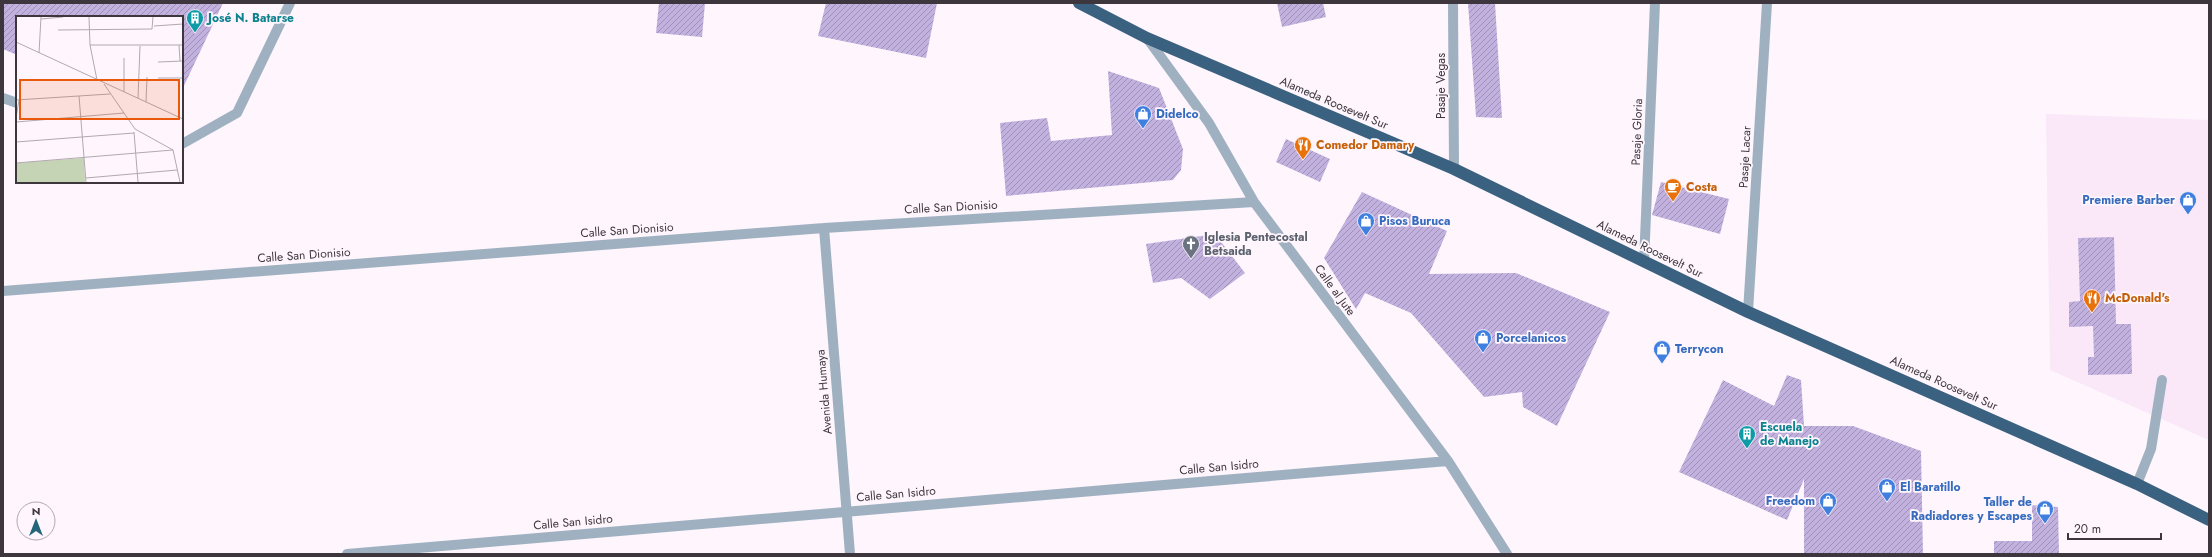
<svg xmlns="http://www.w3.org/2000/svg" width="2212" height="557" viewBox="0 0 2212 557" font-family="Jost,sans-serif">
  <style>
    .commercial { fill: #fae8f9 }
    .building { fill: url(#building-hatch) }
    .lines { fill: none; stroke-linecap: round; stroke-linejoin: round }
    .lane { stroke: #9fb1c1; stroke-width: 10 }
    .street { stroke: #9fb1c1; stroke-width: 10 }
    .highway { stroke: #3a617f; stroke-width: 12 }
    .labels { text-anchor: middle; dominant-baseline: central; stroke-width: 3.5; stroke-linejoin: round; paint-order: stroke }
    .culture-label { font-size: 12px; font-weight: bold; fill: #0d838f; stroke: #fef5fd; text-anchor: start }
    .street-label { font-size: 12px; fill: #3d373d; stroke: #fef5fd }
    .shop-label { font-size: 12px; font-weight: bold; fill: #366cbe; stroke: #fef5fd; text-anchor: start }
    .food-label { font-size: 12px; font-weight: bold; fill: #c56008; stroke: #fef5fd; text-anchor: start }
    .worship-label { font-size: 12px; font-weight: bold; fill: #5b616d; stroke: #fef5fd; text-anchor: start }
    .inset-road { fill: none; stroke: #b1a9b0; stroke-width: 1 }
    .view { fill: #e8590c; fill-opacity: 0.15; stroke: #e8590c; stroke-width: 2 }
    .inset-edge { fill: none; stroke: #3d373d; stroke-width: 2 }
  </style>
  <defs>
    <pattern id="building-hatch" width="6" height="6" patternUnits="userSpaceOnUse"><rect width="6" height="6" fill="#c2b1df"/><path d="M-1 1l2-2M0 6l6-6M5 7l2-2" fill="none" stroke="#9f91b6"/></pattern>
  </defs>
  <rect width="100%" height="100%" fill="#fef5fd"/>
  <!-- commercial -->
  <path class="commercial" d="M2046 114 2209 120V440L2050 370Z"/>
  <!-- building -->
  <path class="building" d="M3 3H223L182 90V17H17V55L3 49Z
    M659 3H705L702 37 656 33Z
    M826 3H937L926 58 818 36Z
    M1277 3H1323L1326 17 1282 27Z
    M1468 3H1495L1502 118 1476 117Z
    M1108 71 1159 88 1183 149 1181 170 1173 180 1006 196 1000 123 1047 118 1051 141 1112 135Z
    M1286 139 1330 159 1320 182 1276 162Z
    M1661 182 1729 199 1720 234 1652 215Z
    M1362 192 1447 231 1429 274 1516 273 1610 312 1557 426 1523 407 1522 392 1484 397 1411 313 1365 293 1356 309 1324 258Z
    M1215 234 1245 273 1210 299 1181 278 1153 283 1146 244Z
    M2114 237 2116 324H2131L2132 374 2088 375V357H2094L2093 326 2069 327V302L2080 301 2078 238Z
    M1787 375 1801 380 1804 426H1853L1921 451 1923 554H1804V479L1787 520 1679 472 1723 380 1774 406Z
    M2032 505 2058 507 2059 554H1994V541H2032Z"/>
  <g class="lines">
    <!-- lane -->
    <path class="lane" d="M3 98 17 103
      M182 144 237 113 290 3
      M2137 484 2151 449 2162 380"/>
    <!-- street -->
    <path class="street" d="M1453 3 1454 169
      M1147 38 1209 123 1254 202 1448 461 1507 554
      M824 228 850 554
      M1644 262 1655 3
      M3 291 824 228 1254 202
      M1748 312 1767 3
      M347 554 1448 461"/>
    <!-- highway -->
    <path class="highway" d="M1079 3 1147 38 1454 169 1748 312 2137 484 2209 520"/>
  </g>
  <!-- icons -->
  <defs>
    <g id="building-pin" transform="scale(0.9)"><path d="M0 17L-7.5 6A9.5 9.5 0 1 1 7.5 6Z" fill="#0f9aa8" stroke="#fef5fd"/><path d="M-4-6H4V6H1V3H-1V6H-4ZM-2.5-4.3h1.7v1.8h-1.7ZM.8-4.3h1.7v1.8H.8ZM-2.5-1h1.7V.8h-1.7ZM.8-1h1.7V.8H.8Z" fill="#fff"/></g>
    <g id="shop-pin" transform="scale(0.9)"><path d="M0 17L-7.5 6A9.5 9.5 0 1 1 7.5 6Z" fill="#3f7fe0" stroke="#fef5fd"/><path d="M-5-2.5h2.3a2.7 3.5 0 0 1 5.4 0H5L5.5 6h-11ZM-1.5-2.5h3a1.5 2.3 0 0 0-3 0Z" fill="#fff"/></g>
    <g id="restaurant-pin" transform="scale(0.9)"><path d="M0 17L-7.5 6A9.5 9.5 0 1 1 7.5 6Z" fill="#e8710a" stroke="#fef5fd"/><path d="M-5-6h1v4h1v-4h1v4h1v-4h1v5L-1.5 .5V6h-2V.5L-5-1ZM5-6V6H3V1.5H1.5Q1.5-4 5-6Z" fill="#fff"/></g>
    <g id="cafe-pin" transform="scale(0.9)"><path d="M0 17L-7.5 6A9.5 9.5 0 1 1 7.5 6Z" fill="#e8710a" stroke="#fef5fd"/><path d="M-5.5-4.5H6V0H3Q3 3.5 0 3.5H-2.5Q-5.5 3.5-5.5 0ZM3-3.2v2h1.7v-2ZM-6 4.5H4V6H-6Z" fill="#fff"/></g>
    <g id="church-pin" transform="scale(0.9)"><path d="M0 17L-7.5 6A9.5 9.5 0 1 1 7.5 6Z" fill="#6b7280" stroke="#fef5fd"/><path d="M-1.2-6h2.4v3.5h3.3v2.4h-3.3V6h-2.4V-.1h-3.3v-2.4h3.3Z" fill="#fff"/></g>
  </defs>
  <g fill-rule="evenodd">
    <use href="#building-pin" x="195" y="18"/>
    <use href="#shop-pin" x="1143" y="114"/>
    <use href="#restaurant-pin" x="1303" y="145"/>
    <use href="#cafe-pin" x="1673" y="187"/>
    <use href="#shop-pin" x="2188" y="200"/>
    <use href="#shop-pin" x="1366" y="221"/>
    <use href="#church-pin" x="1191" y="244"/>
    <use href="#restaurant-pin" x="2092" y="298"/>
    <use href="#shop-pin" x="1483" y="338"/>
    <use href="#shop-pin" x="1662" y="349"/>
    <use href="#building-pin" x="1747" y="434"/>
    <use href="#shop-pin" x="1887" y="487"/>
    <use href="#shop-pin" x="1828" y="501"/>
    <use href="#shop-pin" x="2045" y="509"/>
  </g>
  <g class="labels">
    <!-- culture labels -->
    <g class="culture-label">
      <text x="208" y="18">José N. Batarse</text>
      <text x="1760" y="427">Escuela<tspan x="1760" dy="14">de Manejo</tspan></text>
    </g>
    <!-- street labels -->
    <g class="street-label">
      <text transform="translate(1441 86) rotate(-90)">Pasaje Vegas</text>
      <text transform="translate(1334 103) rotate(23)">Alameda Roosevelt Sur</text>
      <text transform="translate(1637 132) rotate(-88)">Pasaje Gloria</text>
      <text transform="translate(1745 157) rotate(-87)">Pasaje Lacar</text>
      <text transform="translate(951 207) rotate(-3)">Calle San Dionisio</text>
      <text transform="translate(627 230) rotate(-4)">Calle San Dionisio</text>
      <text transform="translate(1650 249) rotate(26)">Alameda Roosevelt Sur</text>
      <text transform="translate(304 255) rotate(-4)">Calle San Dionisio</text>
      <text transform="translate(1335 290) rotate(54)">Calle al Jute</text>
      <text transform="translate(1944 383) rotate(24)">Alameda Roosevelt Sur</text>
      <text transform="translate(824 392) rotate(-95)">Avenida Humaya</text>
      <text transform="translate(1219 467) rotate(-5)">Calle San Isidro</text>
      <text transform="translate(896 494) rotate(-5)">Calle San Isidro</text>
      <text transform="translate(573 522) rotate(-5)">Calle San Isidro</text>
    </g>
    <!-- shop labels -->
    <g class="shop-label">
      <text x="1156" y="114">Didelco</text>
      <text x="2175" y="200" text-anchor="end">Premiere Barber</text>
      <text x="1379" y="221">Pisos Buruca</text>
      <text x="1496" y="338">Porcelanicos</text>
      <text x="1675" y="349">Terrycon</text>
      <text x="1900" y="487">El Baratillo</text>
      <text x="1815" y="501" text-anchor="end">Freedom</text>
      <text x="2032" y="502" text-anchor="end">Taller de<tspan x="2032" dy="14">Radiadores y Escapes</tspan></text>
    </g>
    <!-- food labels -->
    <g class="food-label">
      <text x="1316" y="145">Comedor Damary</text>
      <text x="1686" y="187">Costa</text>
      <text x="2105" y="298">McDonald's</text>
    </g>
    <!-- worship labels -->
    <g class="worship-label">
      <text x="1204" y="237">Iglesia Pentecostal<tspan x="1204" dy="14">Betsaida</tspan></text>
    </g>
  </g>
  <!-- overview -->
  <g transform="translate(16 16)">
    <rect width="167" height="167" fill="#fef5fd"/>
    <path d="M68 142 69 166H0V147Z" fill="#c4d4b4"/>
    <path d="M67 143 69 166H30V146Z" fill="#c4d4b4"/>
    <path class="inset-road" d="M73 1 74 29 81 64M25 3 47 1M138 10 167 8M42 14 136 13 137 1M0 26 167 103M74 29H167M163 29 164 45M23 37 25 1M108 42V76M142 46 167 45M142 62H167M88 68 119 113 157 134 164 166M63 80 70 166M122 82 124 30M0 84 94 78M130 86 131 61M0 102 3 84M0 106 108 97M118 116 122 166M0 126 118 117M0 147 157 134M70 162 161 154"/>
    <path class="view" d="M4 64H163V103H4Z"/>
    <rect width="167" height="167" class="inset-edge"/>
  </g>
  <!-- border -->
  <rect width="2212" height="557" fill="none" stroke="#3d373d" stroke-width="8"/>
  <!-- north arrow -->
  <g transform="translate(36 521)"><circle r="19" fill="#fef5fd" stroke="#b1a9b0"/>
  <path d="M0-3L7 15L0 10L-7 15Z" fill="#236778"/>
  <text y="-6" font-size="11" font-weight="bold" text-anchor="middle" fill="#3d373d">N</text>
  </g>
  <!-- scale -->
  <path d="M2068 533v6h93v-6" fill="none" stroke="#3d373d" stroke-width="2"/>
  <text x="2074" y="533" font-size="12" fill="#3d373d" stroke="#fef5fd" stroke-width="3" paint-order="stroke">20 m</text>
</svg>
